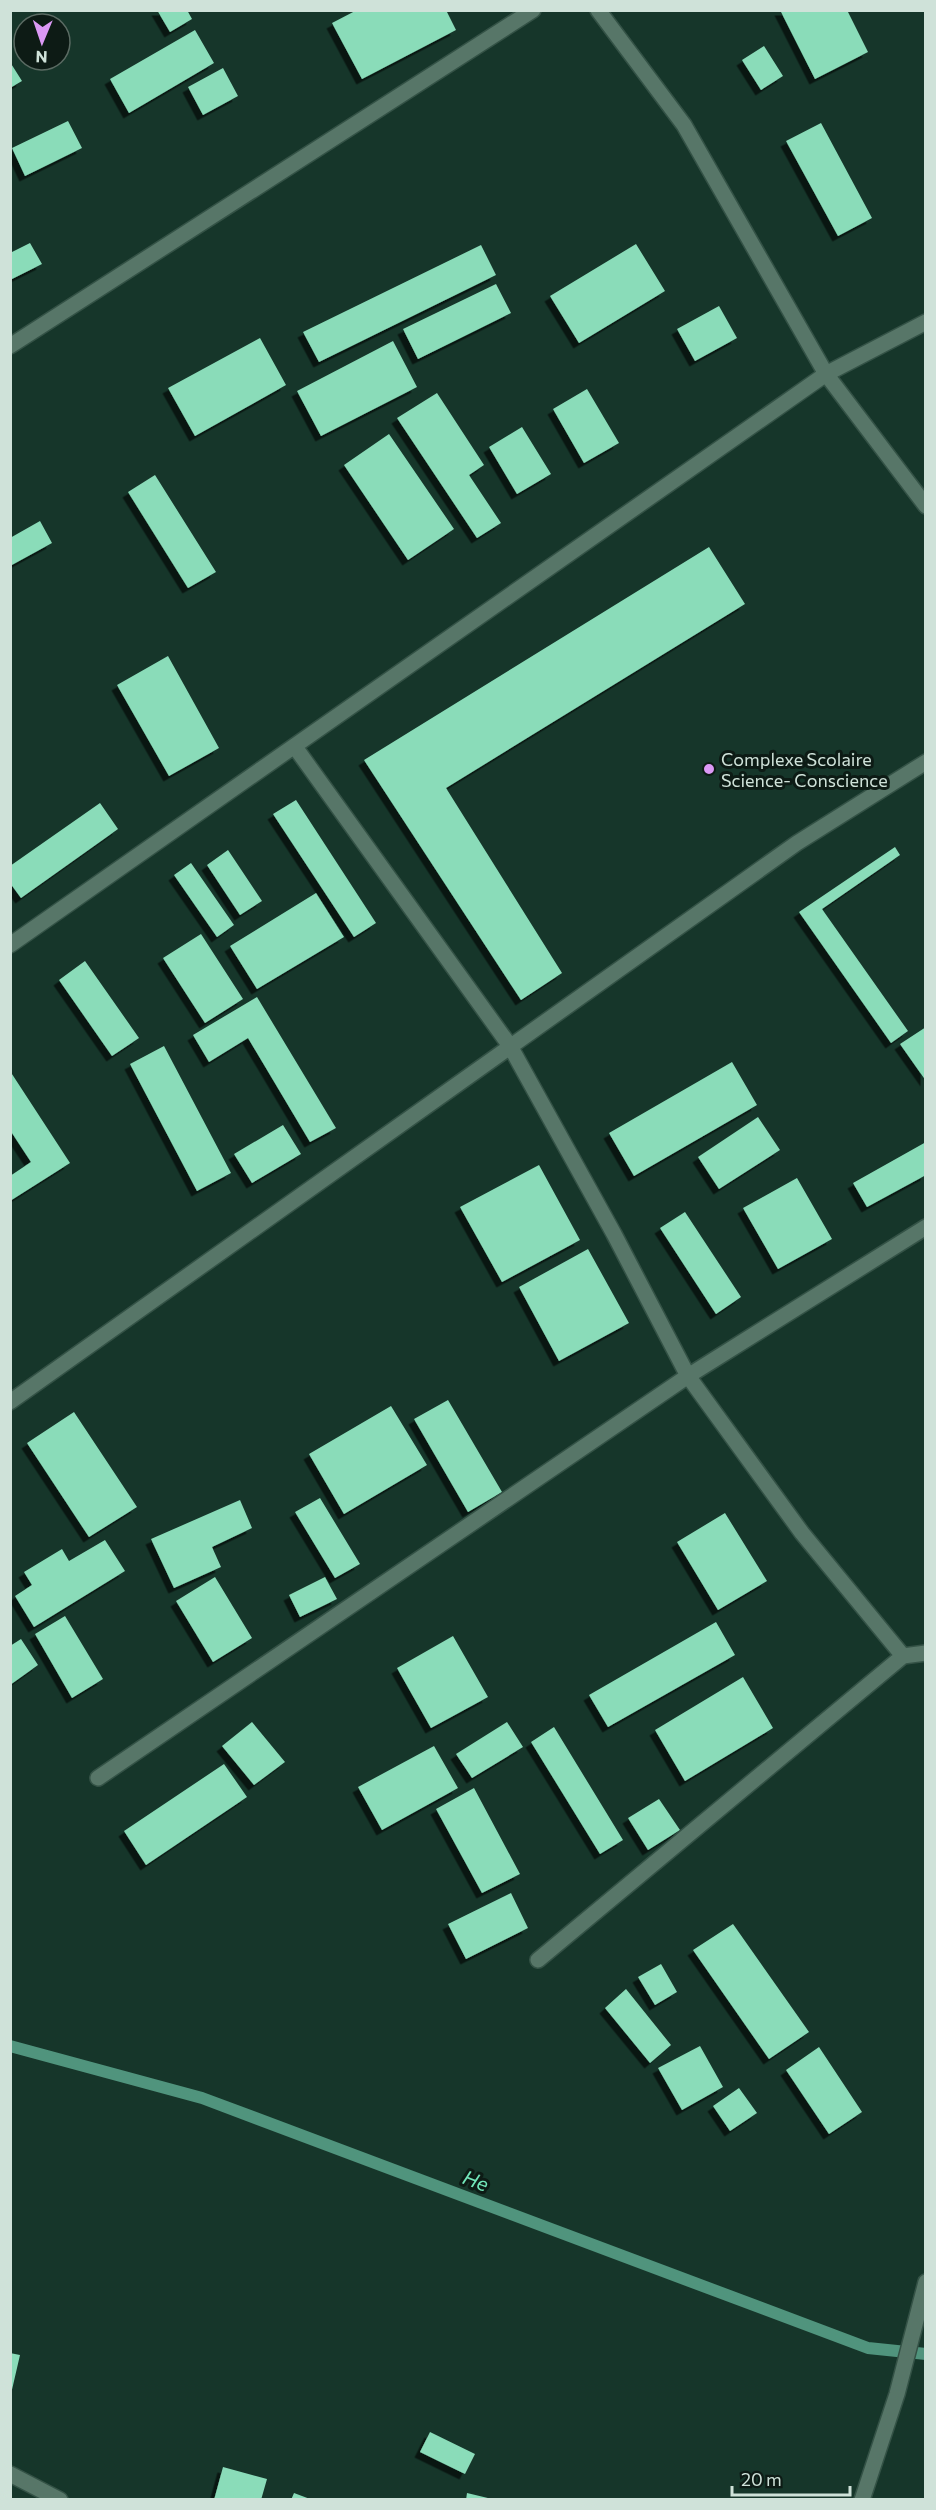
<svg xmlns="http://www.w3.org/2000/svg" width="936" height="2510" viewBox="0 0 936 2510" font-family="Commissioner,sans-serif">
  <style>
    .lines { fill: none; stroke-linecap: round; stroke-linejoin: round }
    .stream { stroke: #50947d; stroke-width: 12 }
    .building { fill: #8adcb9; filter: url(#shadow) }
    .minor-casing { stroke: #345246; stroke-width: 18 }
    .minor { stroke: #577668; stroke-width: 15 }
    .poi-dot { fill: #db99f5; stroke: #0d1b15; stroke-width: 2 }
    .labels { text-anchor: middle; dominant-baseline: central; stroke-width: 6; stroke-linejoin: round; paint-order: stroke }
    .poi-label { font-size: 18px; fill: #cfe2d9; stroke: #0d1b15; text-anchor: start }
    .water-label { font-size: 20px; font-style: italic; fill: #72e6b9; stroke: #0d1b15 }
  </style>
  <defs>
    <filter id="shadow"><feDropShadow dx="-5.5" dy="5.5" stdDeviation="0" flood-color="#0009"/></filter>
  </defs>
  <rect width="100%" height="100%" fill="#16362a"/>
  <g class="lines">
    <!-- stream -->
    <path class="stream" d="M10 2046 202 2098 868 2348 926 2354"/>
  </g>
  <!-- building -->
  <path class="building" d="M157 10H187L192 19 170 32Z
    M357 10H446L456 30 362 79 332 23Z
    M780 10H847L868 52 815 79Z
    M195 30 214 63 129 113 110 79Z
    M764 46 783 76 761 90 742 60Z
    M10 62 22 81 10 88Z
    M223 68 238 96 203 115 188 87Z
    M68 121 82 148 25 176 12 148Z
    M821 123 872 218 838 236 786 141Z
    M30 243 42 264 10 280V253Z
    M636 244 665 291 579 343 550 296Z
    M481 245 496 275 319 362 303 332Z
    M496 284 511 313 418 359 403 329Z
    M719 306 737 338 695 361 677 329Z
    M260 338 286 385 195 436 168 388Z
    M393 341 417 387 321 436 297 391Z
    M587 389 619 443 584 463 553 409Z
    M437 393 484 465 469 475 501 523 477 538 397 418Z
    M522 427 551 474 517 494 489 447Z
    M389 434 454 529 408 560 344 465Z
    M155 475 216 572 188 588 128 492Z
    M40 521 52 543 10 566V538Z
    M709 547 745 604 446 788 562 973 521 1000 364 760Z
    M168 656 219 748 169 776 117 685Z
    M296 800 376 923 354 937 273 814Z
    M100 803 118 829 21 898 10 883V866Z
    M895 847 900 855 822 909 908 1031 891 1043 799 912Z
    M228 850 262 901 240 915 207 865Z
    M191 863 234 925 217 937 174 875Z
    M316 893 344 937 257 989 230 946Z
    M201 934 243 999 205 1023 163 958Z
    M85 961 139 1038 112 1056 59 980Z
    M257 997 336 1128 310 1142 248 1038 209 1062 193 1035Z
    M926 1027V1081L900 1044Z
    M164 1046 231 1173 197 1191 130 1064Z
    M732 1062 757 1105 634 1176 609 1133Z
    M10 1071 70 1163 10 1201V1176L31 1162 10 1130Z
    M758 1117 780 1150 719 1189 698 1157Z
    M283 1125 301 1154 252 1183 234 1154Z
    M926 1142V1175L867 1207 853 1183Z
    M539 1165 580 1240 502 1282 460 1207Z
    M797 1178 832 1239 778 1269 743 1208Z
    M685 1212 741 1297 716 1314 660 1228Z
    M588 1249 629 1323 559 1361 519 1287Z
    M448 1400 502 1492 468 1512 414 1419Z
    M391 1406 427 1465 344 1514 309 1454Z
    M74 1412 137 1507 89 1537 27 1443Z
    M320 1498 360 1564 335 1578 295 1512Z
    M240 1500 252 1528 212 1547 221 1567 174 1588 151 1539Z
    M725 1513 767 1581 718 1610 677 1542Z
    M105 1540 125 1571 34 1627 15 1596 32 1585 24 1572 62 1549 69 1561Z
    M215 1577 252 1638 213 1662 176 1601Z
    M325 1577 337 1599 300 1617 289 1595Z
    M65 1616 103 1679 72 1698 35 1634Z
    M716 1622 735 1655 608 1727 589 1695Z
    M453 1636 488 1697 431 1728 397 1668Z
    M21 1639 38 1665 10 1685V1646Z
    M743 1677 773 1728 685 1781 655 1730Z
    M252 1722 285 1762 254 1785 222 1746Z
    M507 1722 523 1747 472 1778 456 1754Z
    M554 1727 623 1840 600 1854 531 1742Z
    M434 1746 458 1788 382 1830 358 1787Z
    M224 1764 247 1797 146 1865 124 1831Z
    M474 1788 520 1874 482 1893 436 1809Z
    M659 1799 680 1830 648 1850 628 1818Z
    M511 1893 528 1928 466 1959 448 1924Z
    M733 1924 809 2032 769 2059 693 1950Z
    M661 1964 677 1992 655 2005 638 1977Z
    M626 1989 671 2045 650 2063 605 2008Z
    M700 2046 723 2087 682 2110 658 2068Z
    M819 2047 862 2112 829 2134 786 2070Z
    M739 2088 757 2113 730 2131 713 2106Z
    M10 2353 20 2355 11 2394H10Z
    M430 2432 475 2454 465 2474 420 2452Z
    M223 2467 267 2479 261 2500H214Z
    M294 2493 310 2499V2500H291Z
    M467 2493 492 2499V2500H466Z"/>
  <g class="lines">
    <!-- minor casing -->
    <g class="minor-casing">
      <path id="minor" d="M598 10 684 125 826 374 926 506
        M10 346 533 10
        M295 747 510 1046 614 1234 688 1376 802 1533 903 1656
        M10 945 826 374 926 322
        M10 1402 797 843 926 762
        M98 1778 688 1376 926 1227
        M538 1960 903 1656 926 1653
        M10 2474 60 2500
        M862 2500 897 2394 926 2282"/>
    </g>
    <!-- minor -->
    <use href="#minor" class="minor"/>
  </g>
  <!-- markers -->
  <circle class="poi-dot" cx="709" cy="769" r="6"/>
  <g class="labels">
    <!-- poi labels -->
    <g class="poi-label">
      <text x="721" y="759">Complexe Scolaire<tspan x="721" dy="21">Science- Conscience</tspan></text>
    </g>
    <!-- water labels -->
    <g class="water-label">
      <text transform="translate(476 2180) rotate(21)">He</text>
    </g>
  </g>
  <!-- border -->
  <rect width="936" height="2510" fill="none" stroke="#cfe2d9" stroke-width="24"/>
  <!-- north arrow -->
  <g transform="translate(42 42) rotate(182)"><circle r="28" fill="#0d1b15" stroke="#5b6b63" stroke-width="1.5"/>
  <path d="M0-4.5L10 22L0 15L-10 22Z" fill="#db99f5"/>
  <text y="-9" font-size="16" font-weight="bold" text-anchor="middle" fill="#cfe2d9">N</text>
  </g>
  <!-- scale -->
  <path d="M732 2486v9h118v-9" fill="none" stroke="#cfe2d9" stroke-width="3"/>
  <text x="741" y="2486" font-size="18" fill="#cfe2d9" stroke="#0d1b15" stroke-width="4.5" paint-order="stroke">20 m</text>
</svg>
